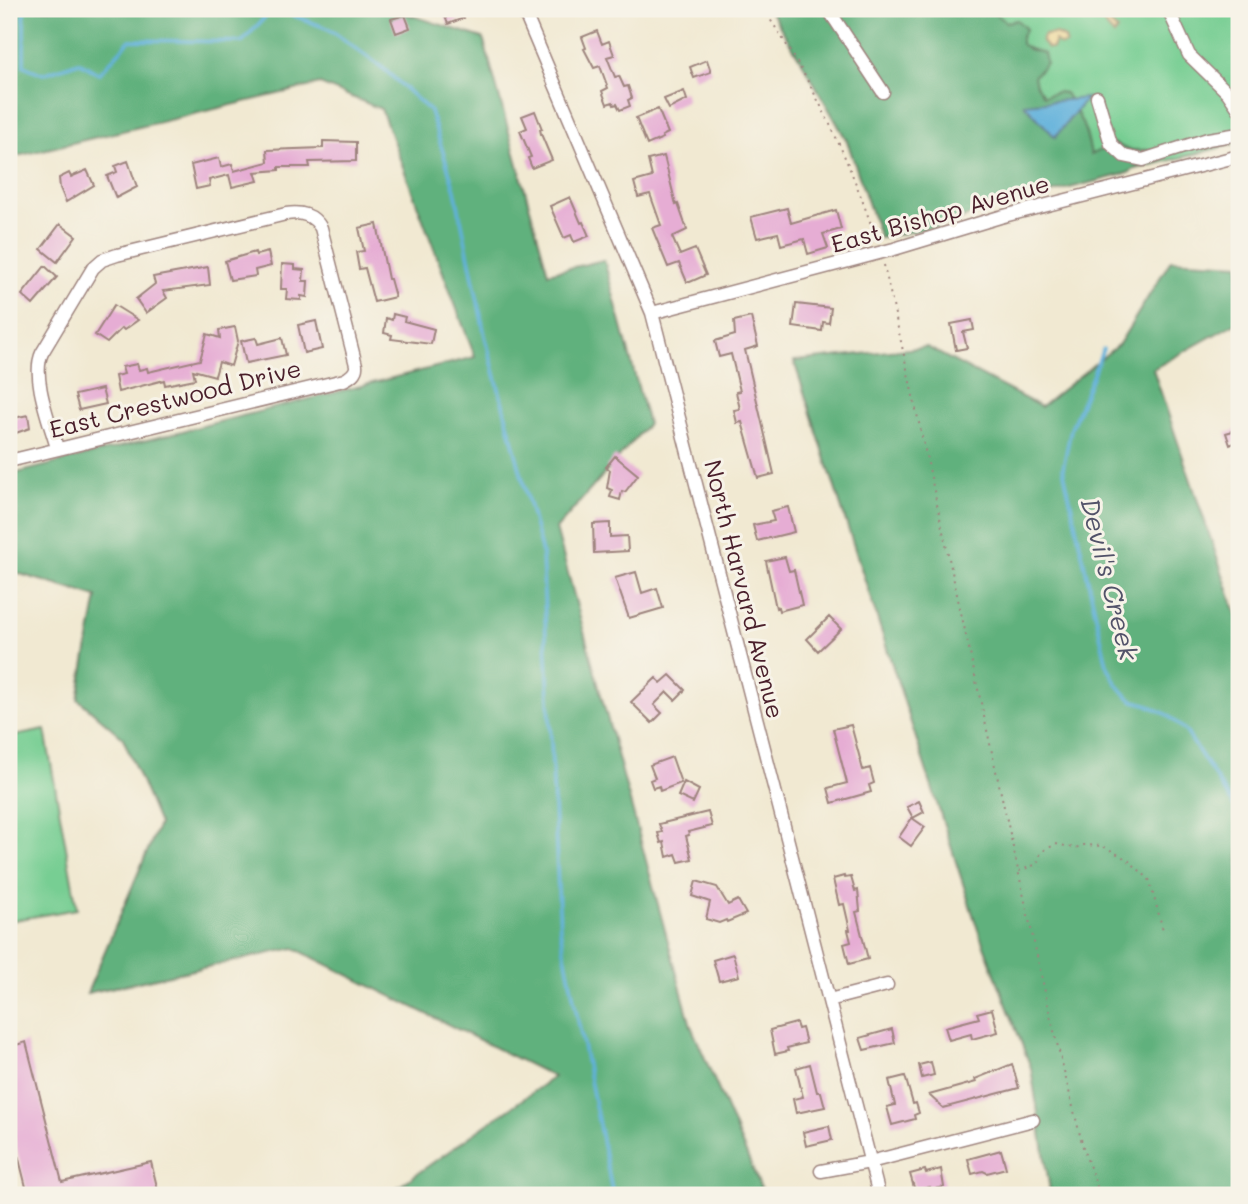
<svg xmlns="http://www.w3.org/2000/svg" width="1248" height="1204" viewBox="0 0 1248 1204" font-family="Mali,sans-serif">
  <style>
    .green { fill: #77ce93; stroke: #60765f; stroke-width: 2 }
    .forest { fill: #61b17d; stroke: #566854; stroke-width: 2 }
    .sand { fill: #eeda9e; stroke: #9c7c64; stroke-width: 2 }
    .water { fill: #61b1db; stroke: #566883; stroke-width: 2 }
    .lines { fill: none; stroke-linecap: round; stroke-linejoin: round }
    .stream { stroke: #61b1db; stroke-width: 3.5 }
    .building { fill: #e6add4 }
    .minor-casing { stroke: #9e847e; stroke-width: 15 }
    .path { stroke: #9e847e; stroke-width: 2; stroke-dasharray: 2 5; stroke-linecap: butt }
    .minor { stroke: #fff; stroke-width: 12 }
    .labels { text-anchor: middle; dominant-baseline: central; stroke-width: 6; stroke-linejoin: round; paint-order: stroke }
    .street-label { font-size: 24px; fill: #4a1f2b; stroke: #f7f3e8 }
    .water-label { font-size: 26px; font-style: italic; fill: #525269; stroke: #f7f3e8 }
  </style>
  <rect width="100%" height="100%" fill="#f7f3e8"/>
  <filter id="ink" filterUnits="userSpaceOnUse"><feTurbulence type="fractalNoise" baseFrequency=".0143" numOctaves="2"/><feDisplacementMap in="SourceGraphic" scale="14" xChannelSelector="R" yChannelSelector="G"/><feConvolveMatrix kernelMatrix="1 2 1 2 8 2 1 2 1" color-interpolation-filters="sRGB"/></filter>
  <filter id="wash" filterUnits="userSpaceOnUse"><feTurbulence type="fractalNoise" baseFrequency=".00686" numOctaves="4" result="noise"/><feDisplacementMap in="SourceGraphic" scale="28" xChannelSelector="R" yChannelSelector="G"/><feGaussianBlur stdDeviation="1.57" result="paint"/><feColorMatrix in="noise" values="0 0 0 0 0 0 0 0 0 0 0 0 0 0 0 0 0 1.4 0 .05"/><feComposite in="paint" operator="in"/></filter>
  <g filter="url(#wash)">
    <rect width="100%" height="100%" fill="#f1e9d2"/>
    <!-- green -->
    <path class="green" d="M795 9H1239V143L884 232Z
      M45 730 77 909 9 921V737Z"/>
    <!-- forest -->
    <path class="forest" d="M9 9H391L483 38 548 273 604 260 648 424 556 529 691 1026 764 1195H387L554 1077 294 948 87 993 159 824 123 738 78 699 97 597 20 574 9 572V475L475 357 381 109 320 84 9 158Z
      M769 9H985L995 13 1006 22 1017 20 1026 29 1021 37V44L1029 49 1044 53 1046 63 1034 76 1036 85 1044 96 1057 92 1065 93C1079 114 1087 130 1091 155L1114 143 1128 150H1153L1143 164 1128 173 988 209 945 225 880 238 847 141 805 67Z
      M1171 260 1239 264V321L1153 369 1239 622V1195H1027L1050 1191 1031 1068 978 930 794 361 927 347 1041 407 1119 344Z"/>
    <!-- sand -->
    <path class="sand" d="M1098 9H1104L1110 14 1109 23 1117 30 1114 35 1104 24Z
      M1055 34 1065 38 1066 44 1060 45 1055 41 1052 48H1047L1042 42V38L1045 35Z"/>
    <!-- water -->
    <path class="water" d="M1087 98 1055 137 1024 104Z"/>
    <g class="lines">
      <!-- stream -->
      <path class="stream" d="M24 9V66L43 74 79 62 99 74 130 40 242 42 268 14 287 13 329 29 384 69 430 111 455 190 485 336 542 553 560 930 613 1195
        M1103 349 1071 429 1063 468 1107 665 1116 683 1126 695 1134 701 1146 704 1166 714 1185 730 1239 814"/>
    </g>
    <g id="blocks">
      <!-- building -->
      <path class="building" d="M442 9H461L464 18 448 24Z
        M405 15 410 28 396 33 391 19Z
        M597 31 602 44 609 41 614 55 607 57 615 77 619 76 624 87 628 86 632 98 628 100 630 106 620 110 617 104 614 105 613 102 607 104 602 91 608 88 600 66 594 68 584 49 586 48 582 37Z
        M707 60 711 72 694 78 690 67Z
        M684 91 687 100 669 109 664 99Z
        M658 109 668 133 662 136 663 138 647 145 636 118Z
        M535 111 542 129H540L541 134 552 160 532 168 528 158 531 157 520 131 527 128 522 116Z
        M323 141 356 142V161L309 162 310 167H279V170L255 172 258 181 232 187 229 175 209 180 210 186 196 189 191 165 219 158 221 167 232 164 234 171 268 162 267 150 323 148Z
        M664 156 676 205 678 204 687 230 672 237 680 255 695 249 706 275 690 282H687L679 263 668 267 652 228 661 225 650 194 638 197 634 182 652 177 648 160Z
        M128 161 137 187 116 198 107 176 117 172 115 166Z
        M87 170 94 185 66 202 60 188 59 178 69 173 71 177Z
        M570 197 581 223 583 222 589 236 574 242 571 235 564 238 550 206Z
        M787 208 791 223 836 210 841 229 823 234 828 248 808 254 804 239 781 245 778 233 757 238 751 217Z
        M60 224 76 236 57 262 41 249Z
        M377 224 388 279H390L395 297 374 302 365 268 359 269 356 252 364 251 359 228Z
        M255 252 256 255 268 252 271 266 255 270 256 276 230 280 225 261Z
        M282 264 295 265V269L304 270 303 281H308L307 297 301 296V300L286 299 287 289H281Z
        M45 266 57 277 33 305 22 295Z
        M208 267 210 285 163 291 167 298 146 313 136 299 155 284 153 277Z
        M796 304 831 308 829 323 823 322 822 331 793 327Z
        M114 305 138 320 124 330 122 328 107 343 95 335Z
        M393 314 405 317 404 321 434 329 431 344 391 339 392 335 384 333 386 318 392 320Z
        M751 317 758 346 745 350 774 474 758 478 742 422 737 423 734 410 740 409 736 392 740 391 731 354 719 357 715 341 735 335 734 321Z
        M972 320 974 330 963 332 967 348 956 350 951 324Z
        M316 321 322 349 304 353 298 325Z
        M235 327 238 341 231 366 219 362 215 376 193 370 195 379 165 385 164 380 118 392 115 376 124 374 122 367 137 364 139 370 147 368 148 372 200 360 207 334 220 338 219 330Z
        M256 338 258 344 282 338 286 355 246 363 241 341Z
        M102 389 106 404 79 410 75 395Z
        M28 415 30 428 10 435 9 419Z
        M1239 429V441L1230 445 1226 433Z
        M615 456 638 475 625 492 622 491 620 500 610 497 612 490 607 488 610 470 606 467Z
        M788 507 794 532 757 541 753 525 774 521 771 511Z
        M610 523V537L627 536 628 551 594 553 593 524Z
        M785 557 789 571 794 570 802 605 779 611 778 607 776 608 766 561Z
        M636 572 642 593 657 588 663 608 629 618 615 578Z
        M829 617 841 629 818 651 807 639Z
        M670 675 685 690 675 700 667 692 654 705 662 713 652 723 631 702 656 678 661 683Z
        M851 725 863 770 870 768 874 783 869 785 871 792 832 803 828 788 847 783 833 729Z
        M672 757 681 783 660 791 659 786 653 788 650 780 655 778 650 765Z
        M684 782 699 790 693 803 678 796Z
        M919 801 924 812 913 818 907 807Z
        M708 812 712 826 688 832 689 835 686 836 692 859 679 862 676 854 667 857 664 842 661 843 658 833 662 832 659 824Z
        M912 818 925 827 911 846 899 837Z
        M844 876 845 878 851 877 855 891 858 890 860 911 856 912 868 959 849 964 844 944 851 942 848 930H850L844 904 839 905 833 879Z
        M696 881 717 887 728 905 738 900 746 914 727 922 726 920 719 923 706 919 710 902 692 896Z
        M733 954 739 976 719 981 713 960Z
        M992 1009 998 1032 972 1039 971 1034 949 1040 945 1027 979 1018 977 1013Z
        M796 1023 798 1029 802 1028 806 1043 787 1048 788 1051 775 1054 770 1030Z
        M892 1029 895 1043 864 1050 860 1038Z
        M26 1042 62 1182 151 1162 159 1195H28L9 1119V1047Z
        M931 1062 934 1075 922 1078 919 1065Z
        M810 1064 817 1092H821L825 1107 796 1113 793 1099 803 1097 796 1068Z
        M1012 1064 1019 1088 943 1108 929 1095 976 1082 975 1079Z
        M905 1076 913 1104 916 1103 919 1113 914 1115 915 1119 892 1125 887 1107 895 1105 889 1080Z
        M829 1126 832 1140 806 1146 803 1132Z
        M1001 1150 1006 1168 987 1173 983 1171 972 1174 968 1159Z
        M941 1169 944 1187 931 1190 930 1187 915 1191 910 1174 925 1170 926 1173Z"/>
    </g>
  </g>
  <g filter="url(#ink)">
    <use href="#blocks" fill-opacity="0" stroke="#9e847e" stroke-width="2"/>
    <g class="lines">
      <!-- minor casing -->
      <g class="minor-casing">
        <path id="minor" d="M523 9 652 313 879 1195
          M828 9 883 92
          M1168 9 1189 55 1228 93 1239 109
          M1097 97 1111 144 1124 156 1143 160 1208 139 1239 134
          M652 313 894 249 1000 217 1239 156
          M9 461 344 380C350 377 357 373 356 365L321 228C313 214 301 212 286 214L117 255 102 260 93 268 42 353C31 376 50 423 57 448
          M829 1000 887 985
          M821 1171 870 1162 1033 1120"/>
      </g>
      <!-- path -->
      <path class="path" d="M763 9C812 79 849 158 876 239
        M884 265 1051 1019 1084 1151 1100 1195
        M1019 871 1037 864 1041 852 1056 844 1075 848 1084 845 1103 846 1128 860 1149 879 1163 930"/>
      <!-- minor -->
      <use href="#minor" class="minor"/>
    </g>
  </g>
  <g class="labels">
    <!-- street labels -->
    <g class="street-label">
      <text transform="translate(940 213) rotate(-16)">East Bishop Avenue</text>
      <text transform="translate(175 398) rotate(-14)">East Crestwood Drive</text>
      <text transform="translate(745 589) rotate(76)">North Harvard Avenue</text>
    </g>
    <!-- water labels -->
    <g class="water-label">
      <text transform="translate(1110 579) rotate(76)">Devil's Creek</text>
    </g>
  </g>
  <!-- margin -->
  <rect width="1248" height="1204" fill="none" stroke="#f7f3e8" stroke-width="35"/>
</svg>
